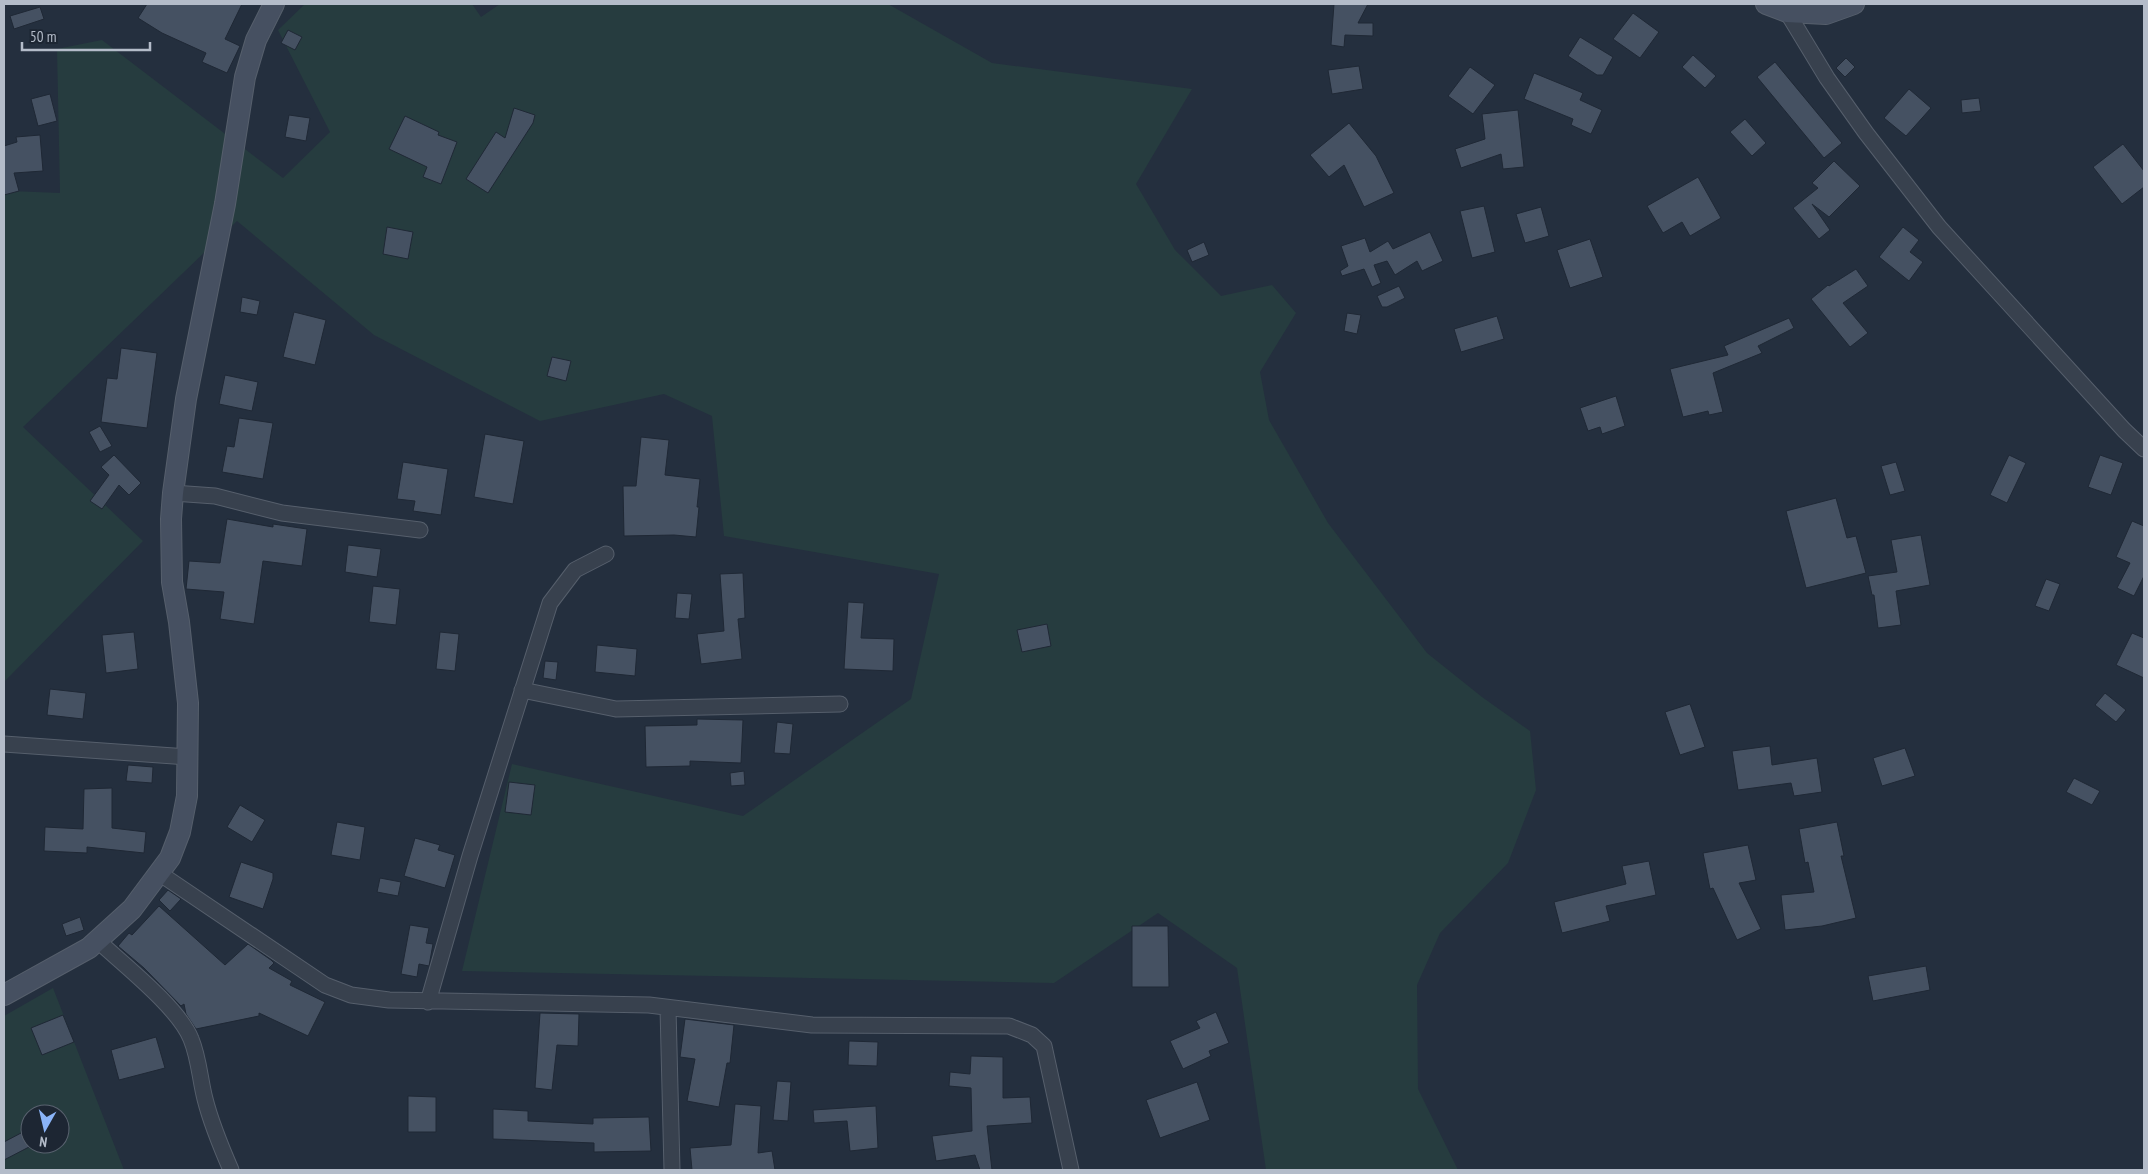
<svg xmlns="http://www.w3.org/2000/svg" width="2148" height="1174" viewBox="0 0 2148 1174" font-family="'PT Sans Narrow',sans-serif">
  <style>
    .green { fill: #263c3f; fill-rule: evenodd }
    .building { fill: #455162; stroke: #1f2835 }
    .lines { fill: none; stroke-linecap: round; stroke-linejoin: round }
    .street-casing { stroke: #565f6c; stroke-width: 17 }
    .secondary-casing { stroke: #565f6c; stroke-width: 22 }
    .street { stroke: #38414e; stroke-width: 15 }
    .secondary { stroke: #465061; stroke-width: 20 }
  </style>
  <rect width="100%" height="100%" fill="#242f3e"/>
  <!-- green -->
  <path class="green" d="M305 4H472L481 17 500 4H888L992 63 1192 89 1136 184 1175 250 1221 296 1272 285 1296 313 1260 372 1269 420 1328 523 1427 653 1482 697 1530 731 1536 790 1508 863 1440 933 1417 985 1418 1089 1458 1170H1266L1237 968 1158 913 1054 983 462 971 512 764 743 816 911 699 939 574 724 536 712 416 664 394 540 421 374 335 237 221 23 427 143 541 4 682V154L10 191 60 193 57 49 102 40 283 178 330 132 278 30Z
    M53 988 124 1170H4V1016ZM30 1114H60V1144H30Z"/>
  <!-- building -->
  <path class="building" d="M147 4H242L225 39 240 46 227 73 202 62 206 53 162 33 138 18Z
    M1334 4H1368L1358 23H1373V36L1345 35 1344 47 1331 45Z
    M40 7 44 19 14 29 10 16Z
    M1633 13 1659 32 1640 58 1613 39Z
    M288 30 302 37 295 50 281 43Z
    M1580 37 1613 57 1603 75H1597L1568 56Z
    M1693 55 1716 76 1705 88 1682 67Z
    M1846 58 1855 67 1845 77 1836 68Z
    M1775 62 1842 143 1824 158 1757 77Z
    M1359 66 1363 89 1332 94 1328 70Z
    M1470 67 1495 85 1473 114 1448 96Z
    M1534 73 1583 93 1580 100 1602 110 1591 134 1571 125 1573 119 1524 99Z
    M1909 89 1931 108 1906 136 1884 118Z
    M50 94 57 121 38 126 31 99Z
    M1979 98 1981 111 1962 113 1961 100Z
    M514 108 535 115 533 123 488 193 466 179 496 132 505 138Z
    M1518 110 1524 167 1503 169 1501 154 1461 168 1455 149 1485 139 1482 114Z
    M289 115 310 118 306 141 285 137Z
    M405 116 439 132 438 135 457 142 441 184 423 177 427 167 389 149Z
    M1745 119 1766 143 1752 156 1730 132Z
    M1349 123 1376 156 1394 193 1364 207 1344 165 1329 177 1310 155Z
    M40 135 43 171 14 173 19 191 4 195V146L17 142 16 137Z
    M2123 144 2144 171V187L2122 204 2093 167Z
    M1834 161 1860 186 1829 217 1812 204 1830 230 1819 239 1793 208 1818 188 1812 183Z
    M1698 177 1721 218 1690 236 1682 222 1663 233 1647 206Z
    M1484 206 1495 252 1472 258 1460 211Z
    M1541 207 1549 236 1525 243 1516 214Z
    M387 227 413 232 408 259 383 254Z
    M1903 227 1919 240 1910 252 1923 262 1909 281 1879 257Z
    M1430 232 1443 261 1422 271 1417 261 1395 275 1387 261 1374 265 1381 283 1372 287 1364 269 1342 276 1340 271 1348 266 1341 246 1365 238 1370 252 1388 241 1393 249Z
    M1590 239 1603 277 1570 288 1557 250Z
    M1204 242 1209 255 1192 262 1187 250Z
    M1856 269 1868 286 1843 303 1868 333 1850 347 1811 299 1828 285 1829 286Z
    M1399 286 1405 298 1387 307H1382L1377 296Z
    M242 297 260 301 257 315 240 312Z
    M294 312 326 320 315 365 283 357Z
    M1347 313 1361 315 1357 334 1344 331Z
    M1497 316 1504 339 1461 352 1454 329Z
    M1789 318 1794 328 1758 346 1762 353 1713 373 1723 412 1709 415 1708 411 1683 417 1670 369 1728 355 1724 346Z
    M121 348 157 353 147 428 101 422 107 378 117 379Z
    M552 357 571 361 566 381 547 376Z
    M225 375 258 382 252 411 219 404Z
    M1616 396 1625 426 1602 434 1600 427 1588 431 1580 408Z
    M239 418 273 423 263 479 222 472 227 446 234 447Z
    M100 426 112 446 100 452 89 432Z
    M485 434 524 441 513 504 474 497Z
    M641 437 669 440 665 475 700 479 697 507H699L696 537 674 535 624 536 623 486H636Z
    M114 455 141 483 129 495 119 485 102 509 90 501 109 475 101 467Z
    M2009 455 2026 463 2007 503 1990 495Z
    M2100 455 2123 463 2111 495 2088 487Z
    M403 462 448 469 441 515 413 511 415 501 397 499Z
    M1896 462 1905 491 1890 495 1881 466Z
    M1836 498 1847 538 1856 536 1866 573 1806 588 1786 511Z
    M227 519 273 527V524L307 529 302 566 263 561 254 624 220 619 224 592 186 589 189 561 220 563Z
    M2132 521 2144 526V576L2134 596 2117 588 2130 563 2116 557Z
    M1921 535 1930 585 1896 591 1901 625 1878 628 1874 595H1872L1868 576 1897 572 1891 540Z
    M348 545 381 549 377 577 345 572Z
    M743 573 745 618 738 619 742 659 701 664 697 634 724 631 720 574Z
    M2046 579 2060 584 2049 611 2035 606Z
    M373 586 400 589 396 625 369 622Z
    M677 593 692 594 689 619 675 618Z
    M848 602 864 603 861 638 894 639 893 671 844 669Z
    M1047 624 1051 646 1022 652 1017 630Z
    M134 632 138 669 106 673 102 635Z
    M440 632 459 634 455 671 436 669Z
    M2132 633 2144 638V678L2116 665Z
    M597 645 637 649 635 676 595 672Z
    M545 661 558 662 556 680 543 678Z
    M50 689 86 693 83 719 47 715Z
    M2105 693 2126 710 2116 722 2095 705Z
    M1690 704 1705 747 1680 755 1665 712Z
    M697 719 743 720 741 763 690 761V766L646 767 645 726 697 725Z
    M777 722 793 724 790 754 774 753Z
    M1770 746 1772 765 1817 758 1822 792 1794 796 1791 783 1738 790 1732 751Z
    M1905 748 1915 776 1882 786 1873 758Z
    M128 765 153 767 152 783 126 781Z
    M744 771 745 785 731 786 730 773Z
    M2074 778 2100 791 2092 805 2066 792Z
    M509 782 535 785 531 815 505 812Z
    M112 788V828L146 832 144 853 87 847V853L44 851 45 827 83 829 84 789Z
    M240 805 265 820 252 842 227 827Z
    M337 822 365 827 360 860 331 855Z
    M1837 822 1844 856H1841L1856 918 1822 926 1785 930 1781 895 1814 892 1808 862 1805 863 1799 829Z
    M415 838 440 845 438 850 455 855 445 888 404 876Z
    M1748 845 1756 880 1739 883 1761 929 1737 940 1713 888 1710 889 1703 853Z
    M1649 861 1656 895 1606 906 1610 921 1562 933 1554 902 1626 884 1622 866Z
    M241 862 273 873V879L263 909 229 897Z
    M380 878 401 882 398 896 377 892Z
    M168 890 181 899 170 911 159 900Z
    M159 906 225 965 248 944 271 960 274 963 269 968 292 981 290 985 325 1002 308 1036 259 1013V1016L196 1029 186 1014 184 1004 181 1006 144 968 118 946 129 933 132 935Z
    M80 917 84 930 66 936 62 924Z
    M410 925 429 928 426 943 433 944 429 966 419 964 417 977 401 974Z
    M1132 926H1168L1169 987H1132Z
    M1926 966 1930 990 1873 1001 1868 976Z
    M1216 1012 1229 1043 1209 1051 1211 1056 1183 1069 1170 1041 1200 1028 1196 1021Z
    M540 1013 579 1014 578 1046 557 1045 552 1090 535 1088Z
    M63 1015 74 1042 42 1055 31 1028Z
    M685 1019 734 1025 730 1063H727L719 1107 687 1101 695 1059 680 1057Z
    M156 1037 165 1068 119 1080 111 1050Z
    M849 1041 878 1042 877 1066 848 1065Z
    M971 1056 1003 1057V1098L1030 1097 1032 1123 987 1126 992 1170H980L975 1155 936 1161 932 1136 972 1131 971 1088 949 1086 950 1072 970 1074Z
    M777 1081 791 1082 788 1121 773 1120Z
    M1197 1082 1210 1120 1160 1138 1146 1100Z
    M408 1096 436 1097V1132H408Z
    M735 1104 761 1106 758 1153 772 1151 775 1170H692L690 1148 731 1145Z
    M876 1106 878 1148 850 1151 847 1121 814 1123 813 1110Z
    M493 1109 528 1111V1121L593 1124V1118L649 1117 651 1151 594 1152V1143L493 1139Z
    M21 1133 29 1147 4 1160V1142Z"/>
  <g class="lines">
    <!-- street casing -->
    <g class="street-casing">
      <path id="street" d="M1787 12 1827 78 1866 133 1939 227 2124 430 2144 449
        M173 493 215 496 282 513 420 530
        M522 690 616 709 840 704
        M4 744 188 757
        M159 873 325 985 351 995 389 1000 649 1005 812 1025 1009 1026 1032 1035 1044 1046 1071 1170
        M97 940C123 964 179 1008 191 1039 199 1058 200 1080 205 1099 211 1123 221 1147 231 1170
        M428 1002 470 856 550 603 575 570 606 554
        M668 1008 672 1170"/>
    </g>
    <!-- secondary casing -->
    <g class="secondary-casing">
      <path id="secondary" d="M1766 4 1787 12 1826 14 1854 4
        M4 995 89 948 132 909 170 858 180 832 187 796 188 703 179 622 172 582 171 519 173 493 186 399 225 204 245 77 256 40 274 4"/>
    </g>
    <!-- street -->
    <use href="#street" class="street"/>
    <!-- secondary -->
    <use href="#secondary" class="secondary"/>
  </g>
  <!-- border -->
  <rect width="2148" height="1174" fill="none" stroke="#b4bcc9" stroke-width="10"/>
  <!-- north arrow -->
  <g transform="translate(45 1129) rotate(188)"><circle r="24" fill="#1d2633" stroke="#59626f"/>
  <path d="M0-4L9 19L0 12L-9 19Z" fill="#8ab4f8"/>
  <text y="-8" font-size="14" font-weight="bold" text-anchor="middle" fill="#b4bcc9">N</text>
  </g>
  <!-- scale -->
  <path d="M22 42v8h128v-8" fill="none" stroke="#b4bcc9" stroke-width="2.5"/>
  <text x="30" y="42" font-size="15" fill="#b4bcc9" stroke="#1d2633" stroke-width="4" paint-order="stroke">50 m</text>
</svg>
